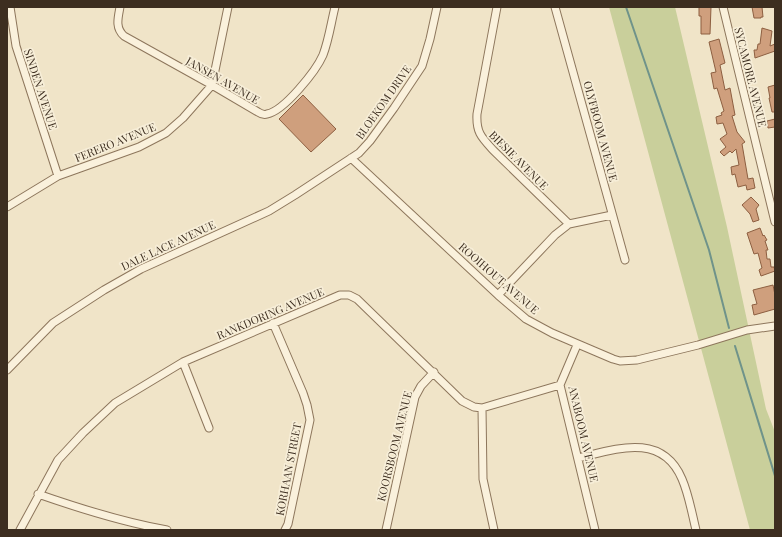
<svg xmlns="http://www.w3.org/2000/svg" width="782" height="537" viewBox="0 0 782 537" font-family="'Playfair Display',serif">
  <style>
    .green { fill: #c9cf9b }
    .lines { fill: none; stroke-linecap: round; stroke-linejoin: round }
    .stream { stroke: #6f938a; stroke-width: 2 }
    .building { fill: #cf9f7d; stroke: #8d5f41 }
    .minor-casing { stroke: #8d765c; stroke-width: 9 }
    .minor { stroke: #faf1dc; stroke-width: 7 }
    .labels { text-anchor: middle; dominant-baseline: central; stroke-width: 3.5; stroke-linejoin: round; paint-order: stroke }
    .street-label { font-size: 11px; fill: #3d2e20; stroke: #f7eed8 }
  </style>
  <rect width="100%" height="100%" fill="#f0e4c8"/>
  <!-- green -->
  <path class="green" d="M609 7H675L727 227 766 409 775 432V530H750Z"/>
  <g class="lines">
    <!-- stream -->
    <path class="stream" d="M626 7 709 250 729 328
      M735 346 775 476"/>
  </g>
  <!-- building -->
  <path class="building" d="M699 7H711L710 34H701V16H699Z
    M752 7H762L763 17H761V18H754Z
    M762 28 772 31 770 46 775 44V51L755 58 754 50H757L758 44H760Z
    M719 39 725 63 720 65 725 90 730 88 735 115 732 116 737 132 745 142 742 144 748 179 753 178 755 188 747 190 746 185 738 187 735 174 732 175 731 167 739 165 736 149 732 153 730 151 724 156 720 152 726 147 720 139 727 134 723 123 717 124 716 117 722 115 721 113 724 111 717 88 714 89 711 73 716 72 709 42Z
    M775 85V112H772L769 98H770L768 87Z
    M303 95 336 129 311 152 279 119Z
    M775 119V127L768 128 767 121Z
    M751 197 759 205 756 209 759 220 753 222 750 214 742 205Z
    M760 228 763 236 764 235 767 240 765 241 768 250H766L767 259H770L771 267H774L775 271 761 276 759 270 762 268 758 253 754 254 747 233Z
    M773 285 775 295V309L754 315 752 305 757 304 753 290Z"/>
  <g class="lines">
    <!-- minor casing -->
    <g class="minor-casing">
      <path id="minor" d="M10 7 16 46 58 176
        M120 7C118 18 115 28 124 36L212 85 258 112C261 114 264 115 267 114 284 111 316 71 323 55 329 39 331 23 335 7
        M497 7 477 114C476 132 481 137 493 150L569 224
        M555 7 625 260
        M723 7 775 222
        M351 158 498 295 526 319 552 333 613 359 620 361 637 360 698 345 747 330 775 326
        M7 207 58 176 139 147 166 133 183 118 212 85 228 7
        M498 295 555 235 569 224 612 215
        M273 323 303 393 307 405 310 420 288 524 285 530
        M577 345 560 385 595 530
        M183 362 209 428
        M7 370 53 323 104 290 141 269 269 211 295 195 359 153 370 141 394 108 422 66 430 39 437 7
        M482 408 483 479 494 530
        M578 458C616 449 662 432 682 479 689 495 692 514 696 530
        M38 494C81 509 122 522 167 530
        M20 530 58 460 83 433 115 403 183 362 340 295H349L357 299 462 401 474 407 482 408 560 385
        M386 530 415 397 421 386 434 372"/>
    </g>
    <!-- minor -->
    <use href="#minor" class="minor"/>
  </g>
  <g class="labels">
    <!-- street labels -->
    <g class="street-label">
      <text transform="translate(751 77) rotate(76)">SYCAMORE AVENUE</text>
      <text transform="translate(223 80) rotate(30)">JANSEN AVENUE</text>
      <text transform="translate(41 89) rotate(72)">SINDEN AVENUE</text>
      <text transform="translate(383 102) rotate(-55)">BLOEKOM DRIVE</text>
      <text transform="translate(601 131) rotate(75)">OLYFBOOM AVENUE</text>
      <text transform="translate(115 142) rotate(-22)">FERERO AVENUE</text>
      <text transform="translate(519 160) rotate(45)">BIESIE AVENUE</text>
      <text transform="translate(168 245) rotate(-25)">DALE LACE AVENUE</text>
      <text transform="translate(499 278) rotate(41)">ROOIHOUT AVENUE</text>
      <text transform="translate(270 313) rotate(-23)">RANKDORING AVENUE</text>
      <text transform="translate(584 434) rotate(77)">ANABOOM AVENUE</text>
      <text transform="translate(394 446) rotate(-76)">KOORSBOOM AVENUE</text>
      <text transform="translate(288 469) rotate(-79)">KORHAAN STREET</text>
    </g>
  </g>
  <!-- border -->
  <rect width="782" height="537" fill="none" stroke="#3d2e20" stroke-width="16"/>
</svg>
